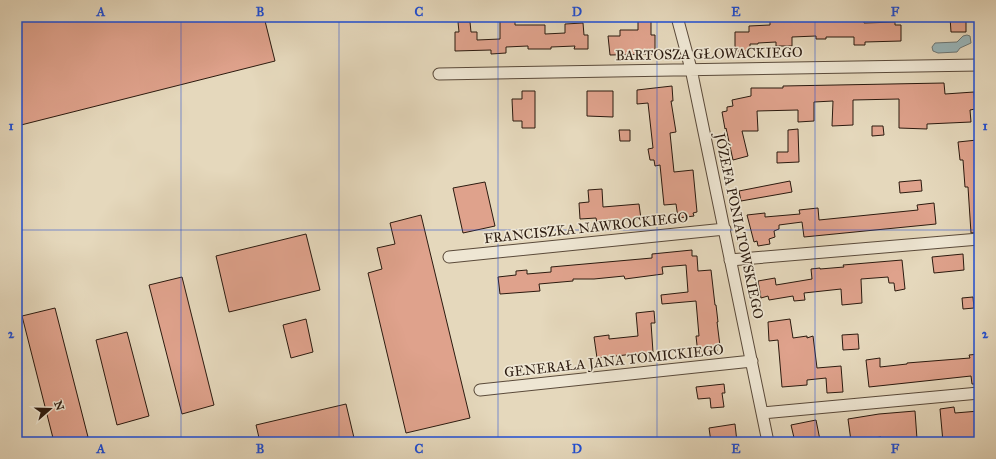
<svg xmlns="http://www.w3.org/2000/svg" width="996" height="459" viewBox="0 0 996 459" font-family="'IM FELL Great Primer',serif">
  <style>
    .water { fill: #9ab7bb; stroke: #6e7876 }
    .building { fill: #dfa28c; stroke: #2b1a0f }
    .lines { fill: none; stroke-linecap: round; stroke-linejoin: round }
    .street-casing { stroke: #5a4a3a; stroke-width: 13 }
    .street { stroke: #eee6d3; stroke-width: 11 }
    .grid { fill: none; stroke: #1d4ed8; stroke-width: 1; stroke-opacity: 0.55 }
    .labels { text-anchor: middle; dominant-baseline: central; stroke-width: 3.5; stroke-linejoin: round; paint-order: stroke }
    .street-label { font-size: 14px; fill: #2b1a0f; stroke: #eee6d3 }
    .neatline { fill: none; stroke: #1d4ed8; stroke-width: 1.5 }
    .grid-label { font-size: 13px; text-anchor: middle; font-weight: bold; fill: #1d4ed8 }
  </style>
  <rect width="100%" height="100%" fill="#e5d8bc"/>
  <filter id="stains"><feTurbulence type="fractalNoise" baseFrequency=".005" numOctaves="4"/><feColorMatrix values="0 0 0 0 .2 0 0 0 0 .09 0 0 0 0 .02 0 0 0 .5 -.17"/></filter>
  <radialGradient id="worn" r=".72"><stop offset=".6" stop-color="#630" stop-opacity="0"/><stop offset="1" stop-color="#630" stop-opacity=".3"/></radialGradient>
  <!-- water -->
  <path class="water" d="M967 35 970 36 971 43 960 48 957 52 938 53 933 51 932 47 935 43 957 42 963 36Z"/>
  <!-- building -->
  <path class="building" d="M17 17H264L275 61 17 126Z
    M638 17H651V35H655V54L610 55 608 36H620V30H638Z
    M770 17H826V20L864 19V23L895 22V25H901V41L865 42V45H854V37H826V39H816V36L792 37V46H776V42L758 43V44H750V51H735V32H749V26L770 25Z
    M950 17H966V32H951Z
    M500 19H515V25H545V34L565 33V24L583 23 584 35H588V49H574L575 46 551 47V49H528V46L506 47V53L491 54V50L455 51V32H459L458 22H470L471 32H477V40L500 39Z
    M944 83 945 94 974 92 975 109 970 110 971 122 927 124V129L899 128V99L853 100V125L832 126 833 101 814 102V121L798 122V110L757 111 758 131H742L748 156 733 160 726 128 725 129 722 112 727 111V107L733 106 732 100 751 96V88H783V86Z
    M672 86 673 101H671L676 132 670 133 674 172 693 170 697 212 693 213 694 216 678 218 676 204 664 205 660 165 655 166 654 160H650L648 149 653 148 648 103 637 104V90Z
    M522 91H535V128H522V121H513L512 99H522Z
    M587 91H613V117L587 116Z
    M872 126H883L884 135 872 136Z
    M798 129 799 162 777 163V152H788V130Z
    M619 130H630V141H620Z
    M977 140 979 162V232L971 233 968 187H965L963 160H960L958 142Z
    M921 180 922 191 900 193 899 182Z
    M790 181 792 192 741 201 739 191Z
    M485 182 495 226 463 233 453 188Z
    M602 189 603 207 639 204 641 219 597 223 596 218 580 219 579 203 589 202 588 190Z
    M934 203 936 224 804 237 802 222 779 225V229L774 231 775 237 769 239 770 244 758 246 757 241 754 242 747 215 765 213V217L800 214 799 210 818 208 819 220 918 210 917 205Z
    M421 215 470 418 406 433 368 273 382 269 377 248 395 244 390 223Z
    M306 234 320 290 229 312 216 256Z
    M692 250V256H697L698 271 711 270 715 305H716L718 322H717L720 346 716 347 717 351 698 354 696 336H699L696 301 662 304 661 295 688 292 686 265 662 267 663 274 625 279 624 276 594 279H573V281L539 284 540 291 500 294 498 277 516 275V271L527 270V274L551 272V267L652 258V254Z
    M963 254 964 270 934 273 932 257Z
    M902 260 905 289 895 291 894 283H889L888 277 861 279 862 303 842 305 841 289 804 293 805 300 794 301 793 296 769 300 768 296 761 298 758 281 775 278 776 285 812 279 811 269 820 268V269L844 267 843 265Z
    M182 277 214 405 182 414 149 285Z
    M973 297 974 308 963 309 962 298Z
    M55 308 88 437 69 442H54L22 316Z
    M654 311 655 323H651L653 352 597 358 594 337 609 335V339L638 336 636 313Z
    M306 319 313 352 291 358 283 325Z
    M790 319 793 338 807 336V338L813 336 817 368 841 366 843 392 827 393 826 378 807 380V385L782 387 778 340 769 341 768 322Z
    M127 332 149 416 117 425 96 340Z
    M858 334 859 349 843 350 842 335Z
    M979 354V384H972L971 376 869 387 866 360 880 358V367L907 364V363L970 358 969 355Z
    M724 384 725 393H722L724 407 711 408 710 398 698 399 696 387Z
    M346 404 355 442H260L256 425Z
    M954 407 955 413 979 411V440L943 442 940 409Z
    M915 411 917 439 881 441V437L851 441 848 419 879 414Z
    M816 420 820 440 808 442H795L791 425Z
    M735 424 737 442H711L709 428Z"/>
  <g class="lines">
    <!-- street casing -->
    <g class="street-casing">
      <path id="street" d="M677 17 691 69 768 442
        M439 74 979 65
        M449 257 725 229
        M730 260 979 239
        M480 390 752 361
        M762 413 979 393"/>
    </g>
    <!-- street -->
    <use href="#street" class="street"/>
  </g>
  <!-- grid -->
  <path class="grid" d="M181 17V442M339 17V442M498 17V442M657 17V442M815 17V442M17 230H979"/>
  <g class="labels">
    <!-- street labels -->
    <g class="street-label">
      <text transform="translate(709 54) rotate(-1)">BARTOSZA GŁOWACKIEGO</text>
      <text transform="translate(739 226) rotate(78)">JÓZEFA PONIATOWSKIEGO</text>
      <text transform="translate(586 228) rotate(-6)">FRANCISZKA NAWROCKIEGO</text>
      <text transform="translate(614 361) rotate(-6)">GENERAŁA JANA TOMICKIEGO</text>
    </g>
  </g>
  <!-- margin -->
  <rect width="996" height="459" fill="none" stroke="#e5d8bc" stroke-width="44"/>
  <!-- north arrow -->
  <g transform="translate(50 409) rotate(70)" stroke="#eee6d3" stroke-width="3" paint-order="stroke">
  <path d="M0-3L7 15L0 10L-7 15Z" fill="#2b1a0f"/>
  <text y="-6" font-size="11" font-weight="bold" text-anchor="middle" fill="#2b1a0f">N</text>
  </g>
  <rect x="22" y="22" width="952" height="415" class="neatline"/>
  <g class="grid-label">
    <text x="101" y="16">A</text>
    <text x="260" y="16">B</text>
    <text x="419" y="16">C</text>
    <text x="577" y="16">D</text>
    <text x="736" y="16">E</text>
    <text x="895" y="16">F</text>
    <text x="11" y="130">1</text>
    <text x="985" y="130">1</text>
    <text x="11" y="338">2</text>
    <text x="985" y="338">2</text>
    <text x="101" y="453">A</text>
    <text x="260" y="453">B</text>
    <text x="419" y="453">C</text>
    <text x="577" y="453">D</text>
    <text x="736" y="453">E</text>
    <text x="895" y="453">F</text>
  </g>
  <rect width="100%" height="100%" filter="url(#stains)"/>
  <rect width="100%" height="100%" fill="url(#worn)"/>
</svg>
